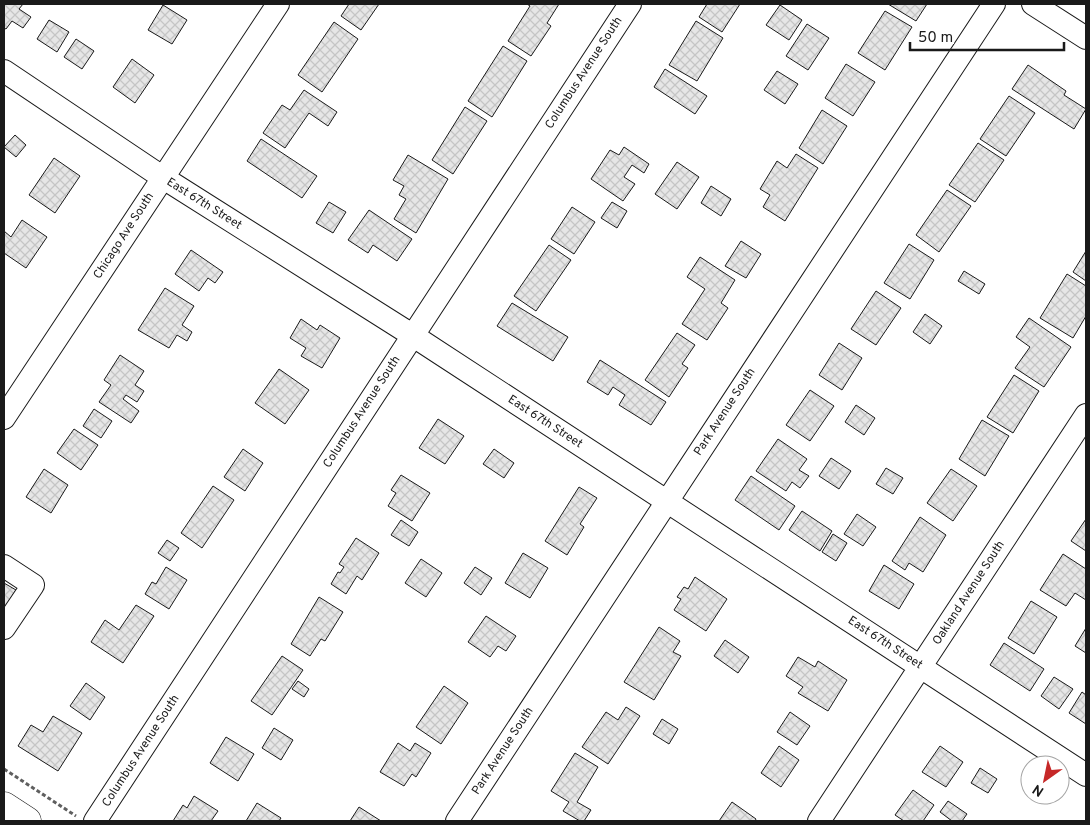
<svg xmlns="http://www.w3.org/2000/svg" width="1090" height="825" viewBox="0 0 1090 825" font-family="Overpass,sans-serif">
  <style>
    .building { fill: url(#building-cross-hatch); stroke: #1a1a1a }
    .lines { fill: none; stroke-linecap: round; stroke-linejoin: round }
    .minor-casing { stroke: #1a1a1a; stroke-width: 24 }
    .major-casing { stroke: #1a1a1a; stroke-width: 29 }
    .path { stroke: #5f5f5f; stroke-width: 3; stroke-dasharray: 4 2.5; stroke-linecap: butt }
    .minor { stroke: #fff; stroke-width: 22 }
    .major { stroke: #fff; stroke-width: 28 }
    .labels { text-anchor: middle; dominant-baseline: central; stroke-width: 4; stroke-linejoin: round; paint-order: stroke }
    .street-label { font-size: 12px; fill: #1a1a1a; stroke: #fff }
  </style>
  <defs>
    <pattern id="building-cross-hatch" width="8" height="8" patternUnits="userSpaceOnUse" patternTransform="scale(1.25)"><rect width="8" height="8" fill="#e6e6e6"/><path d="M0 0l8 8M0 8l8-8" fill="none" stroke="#c5c5c5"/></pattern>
  </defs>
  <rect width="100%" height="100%" fill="#fff"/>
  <!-- building -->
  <path class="building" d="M4 4H23L19 9 31 17 23 28 12 21 6 29 4 28Z
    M349 4H379L361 30 341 16Z
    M527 4H559L547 23 551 26 531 56 508 41 530 6Z
    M707 4H740L722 32 699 17Z
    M888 4H927L916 21Z
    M163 5 187 20 172 44 148 30Z
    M780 5 802 20 789 40 766 25Z
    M885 11 912 27 885 70 858 53Z
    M49 20 69 32 57 52 37 39Z
    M696 21 723 38 697 81 669 65Z
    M334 22 358 39 322 92 298 75Z
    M807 24 829 38 808 70 786 56Z
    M76 39 94 51 82 69 64 57Z
    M503 46 527 61 492 117 468 101Z
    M132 59 154 75 135 103 113 87Z
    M846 64 875 82 853 116 825 98Z
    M1028 65 1066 91 1064 95 1086 109 1074 129 1012 89Z
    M665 69 707 96 695 114 654 87Z
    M777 71 798 84 785 104 764 90Z
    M304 90 337 112 328 126 309 113 285 148 263 133 282 105 290 110Z
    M1009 96 1035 113 1006 156 980 139Z
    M465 107 487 121 453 174 432 160Z
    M822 110 847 126 823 164 799 148Z
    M15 135 26 145 16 157 4 147Z
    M261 139 317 176 302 198 247 161Z
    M978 143 1004 160 975 202 949 185Z
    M624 147 649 164 644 173 632 165 624 177 635 184 623 201 591 179 610 150 619 155Z
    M796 154 818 168 785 221 763 207 770 195 760 189 777 161 787 168Z
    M408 155 448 179 416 233 394 219 406 199 399 195 404 186 393 180Z
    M54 158 80 176 55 213 29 195Z
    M677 162 699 177 677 209 655 194Z
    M711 186 731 199 721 216 701 203Z
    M947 190 971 206 939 252 916 235Z
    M329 202 346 212 333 233 316 223Z
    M612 202 627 211 617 228 601 218Z
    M572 207 595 222 574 254 551 239Z
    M369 210 412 239 397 261 373 245 368 253 348 240Z
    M22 220 47 237 26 268 4 253V231L11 237Z
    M741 241 761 254 746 278 725 266Z
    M909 244 934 260 910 299 884 283Z
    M549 245 571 260 536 311 514 296Z
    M191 250 223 272 215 283 208 278 199 291 175 274Z
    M1086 251V281L1073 272Z
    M700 257 735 280 721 303 728 308 707 340 682 324 705 289 687 277Z
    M964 271 985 284 979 294 958 281Z
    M1067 274 1086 286V316L1073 338 1040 318Z
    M165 288 194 306 182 325 192 332 187 341 177 335 169 348 138 330Z
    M876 291 901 308 876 345 851 329Z
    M512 303 568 337 553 361 497 326Z
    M925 314 942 326 930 344 913 332Z
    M1029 318 1071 347 1044 387 1015 368 1030 347 1016 337Z
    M301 319 317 330 320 325 340 338 322 368 301 356 306 348 290 338Z
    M677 333 695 345 682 364 688 368 669 397 645 380Z
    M839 343 862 358 842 390 819 375Z
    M120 355 144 371 135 385 144 391 137 402 126 395 123 399 139 411 131 423 99 402 111 385 104 380Z
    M600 360 666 402 651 425 619 405 625 395 613 387 608 395 587 382Z
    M279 369 309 390 285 424 255 403Z
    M1014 375 1039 391 1013 433 987 417Z
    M810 390 834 406 810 441 786 425Z
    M856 405 875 418 864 435 845 422Z
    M94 409 112 421 101 438 83 426Z
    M438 419 464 436 445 464 419 448Z
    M982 420 1009 436 985 476 959 459Z
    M74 429 98 445 81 470 57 453Z
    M778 439 807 459 799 470 809 476 800 488 792 482 786 491 756 471Z
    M243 449 263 463 245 491 224 477Z
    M494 449 514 463 504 478 483 464Z
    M831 458 851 471 839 489 819 476Z
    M886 468 903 478 893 494 876 484Z
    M44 469 68 485 51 513 26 497Z
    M951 469 977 486 953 521 927 503Z
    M401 475 430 493 412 521 388 506 396 493 391 490Z
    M751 476 795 506 779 530 735 500Z
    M213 486 234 500 202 548 181 533Z
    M579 487 597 498 580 524 584 527 567 555 545 541Z
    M802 511 832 531 820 551 789 530Z
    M857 514 876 527 863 546 844 534Z
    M920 517 946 535 923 572 909 563 905 570 892 561Z
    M1086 519V551L1071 541Z
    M401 520 418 532 409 546 391 535Z
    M833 534 847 543 836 561 822 552Z
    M356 538 379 553 362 580 357 576 346 594 331 584 338 572 340 573 344 567 339 564Z
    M167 540 179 548 170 561 158 553Z
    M523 553 548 568 530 598 505 583Z
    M1063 554 1086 569V600L1075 593 1066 606 1040 590Z
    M421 559 442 573 426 597 405 583Z
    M884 565 914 584 899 609 869 591Z
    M166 567 187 580 169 609 145 594 152 582 156 584Z
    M475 567 492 578 481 595 464 583Z
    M695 577 727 599 706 631 674 610 681 599 677 597 684 587 688 589Z
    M4 583 16 590 4 609Z
    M319 597 343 612 325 641 321 639 310 656 291 644Z
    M1031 601 1057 617 1034 654 1008 638Z
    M136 605 154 616 123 663 91 642 105 620 119 630Z
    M486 616 516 636 506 651 498 646 490 657 468 642Z
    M659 627 680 641 673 652 681 656 654 700 624 682Z
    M1086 628V653L1075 646Z
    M725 640 749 657 738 673 714 656Z
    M1004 643 1044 669 1030 691 990 665Z
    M282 656 303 670 272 715 251 701Z
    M798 657 815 667 818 661 847 680 828 711 798 693 803 687 786 676Z
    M1054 677 1073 689 1059 709 1041 696Z
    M298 681 309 689 304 697 292 689Z
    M86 683 105 697 90 720 70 706Z
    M444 686 468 703 441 744 416 727Z
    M1082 692 1086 695V724L1069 713Z
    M626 707 640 716 608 764 582 747 606 712 618 720Z
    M790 712 810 726 797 745 777 732Z
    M53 716 82 733 58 771 18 746 31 725 43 732Z
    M662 719 678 729 669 744 653 734Z
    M274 728 293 740 281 760 262 748Z
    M226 737 254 754 238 781 210 763Z
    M398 743 410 751 415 743 431 753 416 777 412 774 404 786 380 772Z
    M779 746 799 760 781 787 761 773Z
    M940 746 963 762 946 787 922 772Z
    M575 753 598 767 577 802 591 810 584 821H580L563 811 569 802 551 791Z
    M980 768 997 779 988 793 971 783Z
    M913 790 934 805 923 821H904L895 815Z
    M194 796 218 811 211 821H173L183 805 187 808Z
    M948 801 967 814 962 821H952L940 812Z
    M732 802 756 819 755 821H719Z
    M257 803 281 818 279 821H246Z
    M359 807 381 821H350Z"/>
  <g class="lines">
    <!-- minor casing -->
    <g class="minor-casing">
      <path id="minor" d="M1033 4 1086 38
        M4 71 162 177 412 335 1086 775
        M4 418 278 4
        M4 566 33 585 4 628
        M95 821 630 4
        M457 821 994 4
        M819 821 1086 415"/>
    </g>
    <!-- major casing -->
    <g class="major-casing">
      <path id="major" d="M4 806 27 821"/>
    </g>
    <!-- path -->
    <path class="path" d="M4 769 76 816"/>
    <!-- minor -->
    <use href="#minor" class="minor"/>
    <!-- major -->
    <use href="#major" class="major"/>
  </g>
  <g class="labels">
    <!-- street labels -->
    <g class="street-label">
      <text transform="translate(584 73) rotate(-57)">Columbus Avenue South</text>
      <text transform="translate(204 204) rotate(32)">East 67th Street</text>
      <text transform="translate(124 236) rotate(-57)">Chicago Ave South</text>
      <text transform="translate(362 412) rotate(-57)">Columbus Avenue South</text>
      <text transform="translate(725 412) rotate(-57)">Park Avenue South</text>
      <text transform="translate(545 422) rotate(33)">East 67th Street</text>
      <text transform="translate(969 593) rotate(-57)">Oakland Avenue South</text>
      <text transform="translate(885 643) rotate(33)">East 67th Street</text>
      <text transform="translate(141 751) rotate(-57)">Columbus Avenue South</text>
      <text transform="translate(503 751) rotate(-57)">Park Avenue South</text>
    </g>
  </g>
  <!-- border -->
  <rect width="1090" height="825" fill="none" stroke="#1a1a1a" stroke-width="10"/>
  <!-- north arrow -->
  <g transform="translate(1045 780) rotate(213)"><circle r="24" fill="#ffffff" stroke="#a3a3a3"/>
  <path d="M0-4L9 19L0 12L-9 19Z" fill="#c62828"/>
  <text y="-8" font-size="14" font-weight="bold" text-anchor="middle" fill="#1a1a1a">N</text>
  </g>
  <!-- scale -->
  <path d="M910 42v8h154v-8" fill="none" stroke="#1a1a1a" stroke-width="2.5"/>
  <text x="918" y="42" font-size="15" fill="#1a1a1a" stroke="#ffffff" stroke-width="4" paint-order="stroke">50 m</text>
</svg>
